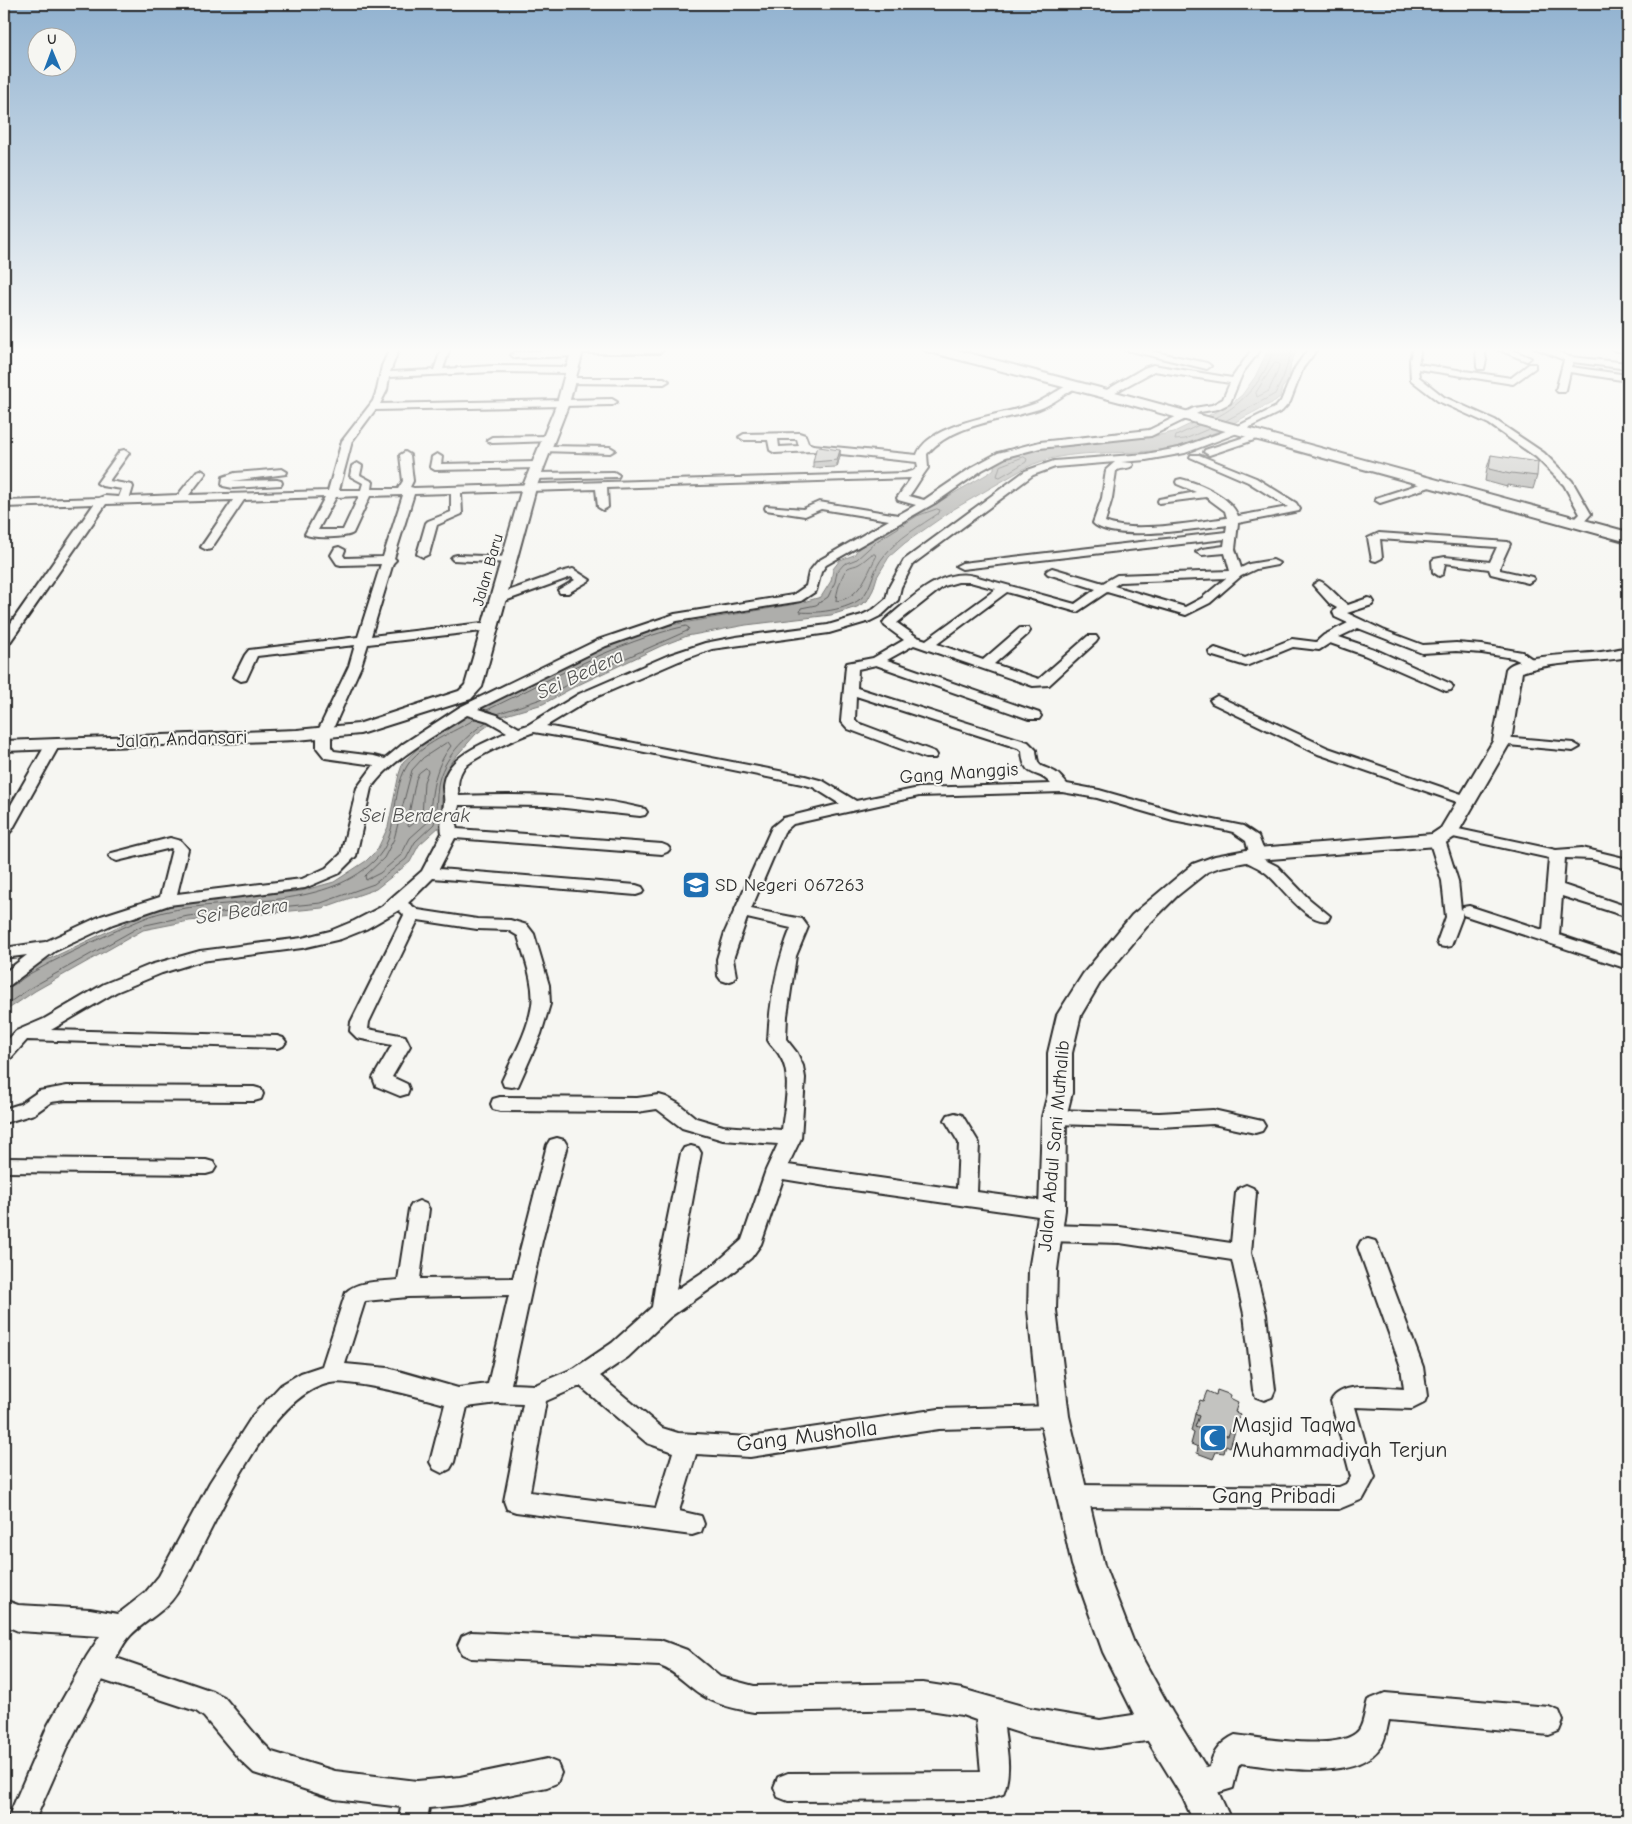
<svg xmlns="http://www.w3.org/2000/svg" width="1632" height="1824" viewBox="0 0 1632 1824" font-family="'Comic Neue',sans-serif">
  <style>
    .water { fill: #aeaeab; stroke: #7a7a78 }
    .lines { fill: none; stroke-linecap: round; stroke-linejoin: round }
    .shore { stroke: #5f5f5e; stroke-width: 1 }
    .minor-casing { stroke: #2b2b2b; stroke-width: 4 }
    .tertiary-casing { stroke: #2b2b2b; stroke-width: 4 }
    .primary-casing { stroke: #2b2b2b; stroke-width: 4 }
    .minor { fill: #f6f6f2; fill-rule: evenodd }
    .tertiary { fill: #f6f6f2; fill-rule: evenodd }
    .primary { fill: #f6f6f2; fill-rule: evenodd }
    .wall { fill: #a8a8a5; stroke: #2b2b2b }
    .shaded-wall { fill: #888886; stroke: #2b2b2b }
    .building { fill: #c3c3c0; stroke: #2b2b2b }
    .labels { text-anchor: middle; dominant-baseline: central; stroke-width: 4; stroke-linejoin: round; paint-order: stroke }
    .far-street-label { font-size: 16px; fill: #2b2b2b; stroke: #f6f6f2 }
    .street-label { font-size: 19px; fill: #2b2b2b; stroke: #f6f6f2 }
    .poi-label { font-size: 19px; fill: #2b2b2b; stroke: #f6f6f2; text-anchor: start }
    .water-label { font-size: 20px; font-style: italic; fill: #525251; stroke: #f6f6f2 }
    .near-poi-label { font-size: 22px; fill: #2b2b2b; stroke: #f6f6f2; text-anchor: start }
    .near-street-label { font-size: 22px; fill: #2b2b2b; stroke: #f6f6f2 }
  </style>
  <rect width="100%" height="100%" fill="#f6f6f2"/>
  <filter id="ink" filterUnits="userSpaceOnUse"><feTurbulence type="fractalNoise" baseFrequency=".02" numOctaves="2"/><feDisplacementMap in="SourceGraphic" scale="10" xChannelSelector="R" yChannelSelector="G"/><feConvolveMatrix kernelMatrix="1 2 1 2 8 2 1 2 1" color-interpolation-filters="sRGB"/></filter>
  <g filter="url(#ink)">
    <!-- water -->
    <path class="water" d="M1269 348H1299L1291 362 1289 380 1282 388 1280 397 1272 403C1238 419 1204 443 1167 449 1119 457 1070 446 1025 468L954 509 905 543 889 557 877 577 873 590 867 601 857 607 831 615 746 625 687 636 661 646 576 686 543 704 502 716 476 734 451 762 443 784 440 826 419 845 410 862 376 889 322 908 189 921 143 930 35 991 4 1012V985L28 969 151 911 185 902 301 891 334 882 366 861 377 850 388 827 399 774 403 762 425 742 490 702 613 643 659 627 796 604 821 597 831 581 833 569 840 560 854 555 858 549 874 538 916 511 930 507 989 473 994 469V463L1010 456 1055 443 1109 441 1150 437 1174 432 1230 405 1242 395 1255 377Z"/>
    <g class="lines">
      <!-- shore -->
      <path class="shore" d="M1275 363 1279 364C1278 375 1272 381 1269 391L1257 397 1256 393Z
        M1215 418C1242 405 1267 378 1273 348
        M1225 421 1275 394 1283 378 1293 348
        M1199 425 1176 436 1175 440 1185 439 1211 428
        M1024 457 1027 459 1026 462 1000 477 997 476 1000 466Z
        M937 509 940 510 939 513C920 526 898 538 884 556 873 569 873 582 865 594 855 609 817 614 800 612L801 608 816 605 828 597 835 582 837 572 844 564 857 559 877 541 917 516Z
        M872 554H875L876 557C866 576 860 598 836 601 836 594 842 572 848 568 851 566 856 566 859 564 864 561 868 557 872 554Z
        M487 710C552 679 615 642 686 626L689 628 687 631 574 681 541 699 497 714
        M448 742 451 746C433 769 432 793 429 821L410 838 401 855 380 873 366 880 365 876 384 858 394 839 412 770 423 758Z
        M426 768 428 771 424 782 422 817 409 827 407 824 416 779 419 773Z
        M4 989C16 986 23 977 33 972 58 958 85 946 111 933 128 926 146 916 164 912 229 897 323 911 374 861 401 836 389 795 407 766 421 743 453 733 475 719
        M4 1006 32 987 141 926 188 916 321 903 374 884 406 859 415 842 434 824C437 811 436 798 438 785 443 758 464 738 486 722"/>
      <!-- minor casing -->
      <g class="minor-casing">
        <path id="minor" d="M390 348H399L390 372 434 370 442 348H450L443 369 493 366 571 367 575 370 571 373 493 372 389 377 387 390 380 404 612 399 617 402 612 405 375 410 352 441 339 490H361L363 483 350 476 352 466 357 463 362 466 360 475 373 482 372 489H398L403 481 400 455 405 452 410 455 413 481 410 487 414 488 905 473 913 471 918 467 917 462 812 451 775 453 770 450 768 440H744L739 437 744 434 799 433 805 435 808 443 813 445 917 455C929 422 1004 415 1034 404 1045 400 1067 383 1075 384V388C1063 395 1053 404 1039 409 1002 421 954 423 927 454L928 468C921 477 916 487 909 496L924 500 974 466 998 453 1040 442 1149 430 1194 408 1212 405 1223 399 1230 383 1154 371 1108 396 1105 397 1100 394 1144 368 1153 365 1232 378 1253 348H1262L1243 372 1230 403 1218 409 1200 412 1151 436 1040 448 1006 457 982 470 935 503 826 565 821 572 816 591 801 601 677 621 606 646 478 709 497 715 519 728 528 725 579 694 669 655 705 643 736 637 828 625 862 615 874 609 886 599 889 587 904 560 1025 471 1054 461 1146 454 1179 448 1234 428 1276 407 1281 401 1295 368 1309 348H1318L1303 368 1290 402 1282 411 1240 432 1185 453 1146 460 1121 462 1132 463 1133 465C1129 470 1121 467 1116 471L1112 498 1105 522C1133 534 1196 522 1227 518L1225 511 1206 497 1159 503 1158 501 1159 499 1196 492 1177 484 1176 482 1177 480 1181 479C1201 484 1230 496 1238 516L1288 507 1248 482 1190 457 1191 455H1199L1256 478 1296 503 1300 509 1299 511 1238 523 1235 549 1241 568 1249 564 1273 560 1279 563 1277 565 1256 569 1241 576 1210 603 1186 615 1107 592 1077 612 1007 592 937 644 983 660 1020 628H1028L1030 631 1028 634 994 664 1039 679 1088 636H1096L1098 639 1096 642 1049 685 1033 686 914 645 887 660 1039 713 1041 716 1039 719H1029L876 665 858 669 857 688 1028 742 1036 750C1038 770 1040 764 1055 772 1060 775 1063 780 1067 784L1099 790 1180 813 1243 826 1258 836 1265 854 1261 858 1277 866 1308 898 1330 916 1328 920C1307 925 1281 885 1266 873 1259 867 1249 864 1242 859L1239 856 1242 853 1249 852 1246 841 1233 832 1225 830 1173 820 1097 798 1062 792 919 796 793 824 784 832 751 909 802 919 808 927 796 956 787 1016 786 1039 797 1053 803 1066 805 1078 801 1138 788 1165 957 1189 959 1143 945 1120 948 1115 955 1113 962 1115 979 1143 977 1192 1052 1202 1059 1205 1062 1210 1059 1215 1052 1218 832 1187 783 1179 761 1244 751 1258 729 1276 670 1317 628 1357 600 1376 662 1428 678 1433 750 1437 939 1409 1054 1406 1062 1409 1066 1416 1062 1423 1054 1426 939 1429 750 1457 696 1454 679 1511 701 1516 704 1524 701 1532 692 1535 516 1512 507 1509 504 1501 523 1404 498 1403 467 1407 454 1462 450 1469 442 1473 434 1469 430 1462 445 1404C415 1396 387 1388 356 1384 348 1383 338 1381 330 1383 263 1396 211 1539 177 1593 165 1612 145 1620 130 1636 124 1642 120 1651 116 1658L212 1691 224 1697 260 1740 272 1752 335 1771 417 1781 460 1777 547 1759 557 1763 561 1773 557 1783 547 1787 460 1805 429 1808 427 1820H399L401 1807 335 1799 254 1773 240 1760 204 1717 196 1711 102 1680 68 1745 35 1820H7L48 1725 87 1656 100 1636 18 1631 4 1625V1600L18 1605 90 1609 118 1614 145 1593 159 1576 210 1482 253 1415 281 1385 301 1373 322 1366 346 1292C359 1280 382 1282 398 1280L409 1209 412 1204 419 1201 426 1204 429 1209 420 1279 513 1278 547 1145 550 1140 557 1138 564 1140 567 1145 542 1241 511 1384 535 1385 575 1368 612 1343 652 1307 659 1261 681 1153 684 1148 691 1146 698 1148 701 1153 676 1290 715 1264 742 1240 766 1170 778 1144 723 1140 682 1128 657 1109 637 1112 500 1111 493 1109 491 1104 493 1099 500 1097 637 1098 659 1095 666 1097 679 1104 696 1118 723 1126 782 1130C784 1108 793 1076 780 1056 777 1050 771 1046 768 1040 770 1000 776 965 791 928L747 918 733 959 736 976 733 980 727 982 721 980 718 976 717 959 725 932 772 827 783 818 840 804 813 787 802 784 620 747 534 732C519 737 471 758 463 769 458 777 457 787 459 796 520 794 586 794 645 809L647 812 645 815 640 816 546 806 459 805 456 824 457 829 662 844 667 846 670 849 667 852 662 854 455 838 439 869 636 885 642 887 644 890 642 893 636 895 433 878 408 903 418 910 477 919 510 920 527 925 534 934 549 985 550 1004 541 1034 518 1086 511 1087 504 1086 502 1081C513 1057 528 1031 532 1005 535 983 524 957 518 936L508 930 477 929 418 920 369 1022 368 1029 405 1036 410 1046 392 1077 407 1084 409 1089 407 1094 400 1096 376 1086 373 1078 392 1045 357 1038 350 1031 351 1022 404 915 399 910 366 929 341 939 302 948 201 961 162 973 116 992 51 1030 277 1036 283 1038 286 1042 283 1046 277 1048 27 1040 10 1059 4 1061V1044L16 1031 44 1019 104 984 150 965 200 951 302 938 330 931 354 921 381 907 422 871 442 833C440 822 443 814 444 803 445 797 443 792 443 787 444 756 484 744 507 732L488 721 467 715C438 734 391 759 371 788L356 856 338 874 305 888 169 905 113 924 55 951 10 985 4 987V973L27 955 4 958V948L45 942 101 916 160 897 172 849 171 848 117 861 112 859 109 856 112 853 170 838 181 841 188 849 177 894 302 879 326 868 341 854 357 788 374 765 325 758 317 748V733L349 666 355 645 257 656 246 680 241 681 234 677 245 655 249 650 358 637 381 564 341 565 337 564 331 555 335 548 339 547 345 550 343 555 345 558 383 557 403 495 370 496 353 533C347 538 311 539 305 534L325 497 244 500 211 549 207 550 201 547 233 500 106 504 8 645 4 646V633L94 504 4 507V501L99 498 104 496 119 497 122 489 102 486 97 483 120 451 124 450 129 453 109 481 132 485 133 487 130 497 178 495 197 471 201 470 206 473 189 495 328 491 342 441 373 401 377 390 382 366ZM778 439H797L799 446 779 447ZM1115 462 1106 470 1102 498 1093 523C1112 543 1200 528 1227 525L1226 532 962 563 956 566 962 569 1225 539 1224 546 1202 549 1196 552 1202 555 1225 553 1230 571 1117 575 1103 583 1052 568 1048 570 1046 572 1048 574 1096 589 1075 604 974 576C940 567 909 601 885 620L883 623 885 626 904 640 873 658 847 663 846 666 841 721 848 729 925 758H935L937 755 935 752 858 723 855 720 856 696 1018 748 1022 751C1024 781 1038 768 1051 784L919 788 856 801 823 781 805 776 546 726 589 700 679 661 712 649 829 633 870 621 882 615 898 600 901 587 913 564 1033 475 1055 467ZM911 478 897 498 898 500 916 505 898 515 819 502 803 509 766 506 765 508 766 510 805 516 821 509 889 520 818 561 809 572 806 586 793 595 675 614 598 640 460 707 403 744 385 759 374 756 334 751 331 747V733L361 666 368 644 491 630 497 626 491 622 371 636 393 563 396 560 394 558 414 494 451 493V512L428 521 426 523 417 554 423 557 429 554 437 525 462 514 461 493 596 489 598 507 603 510 608 507 607 488ZM359 496 343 530H318L336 497ZM1226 578 1202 598 1185 607 1114 586 1120 582ZM958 582H970L996 589 926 640 917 637 897 623 944 586ZM509 1295 488 1384 458 1388 388 1368 345 1364 365 1301 408 1297ZM580 1386 647 1443 673 1452 656 1508 530 1492 546 1401Z
          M575 348H662L663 350 659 353H581L577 356 515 358 511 355 515 352 574 350Z
          M1118 348H1136L1207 363 1211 366 1207 369Z
          M1413 348H1421L1418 364 1511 378 1529 364H1535V368L1513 384 1418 369 1419 377 1444 397 1495 420 1544 453 1572 481 1591 514 1581 525 1577 526 1571 523 1580 514 1564 485 1536 457 1489 424 1438 401 1411 380 1410 360Z
          M1476 348H1484L1486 360 1484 369H1478L1477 367Z
          M1494 348H1508L1531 358 1527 361 1524 360Z
          M1535 348H1548L1570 357 1628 363V369L1573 362 1571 367 1628 375V381L1570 372 1566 390 1564 392H1558L1556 390 1564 360Z
          M1613 348H1628V353L1614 350Z
          M568 378H664L669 381 664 384 565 383V379Z
          M1257 433 1262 436 1260 438 1209 455 1204 452 1205 450Z
          M549 436 554 439 552 441 492 443 487 440 492 437Z
          M545 446 610 447 615 450 610 453 541 451V447Z
          M437 454 442 457 441 464 538 462 543 465 538 468 435 470 430 467 432 457Z
          M282 469 287 472 286 474 232 481 277 480 281 481 282 483 281 485 233 488 223 486 222 484 223 477 235 473Z
          M614 472 619 475 618 477 534 479 529 476 534 473Z
          M1432 480 1436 481 1437 483 1436 485 1380 503 1375 500 1376 498Z
          M1379 533 1508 542 1510 544 1500 566V570L1532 577 1534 579 1528 583 1491 574 1489 569 1445 563 1443 574 1439 576 1433 572 1432 561 1434 559 1445 557 1490 562 1497 547 1380 539 1382 558 1376 561 1372 560 1368 538Z
          M457 555 510 557 516 560 510 563 453 560 451 558 453 556Z
          M573 569 590 580 568 593H560L558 590 575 580 571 577 502 602H494L492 599 494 596 561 572Z
          M1319 581C1327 583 1339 599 1348 605L1368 598 1372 599 1374 602 1372 605 1347 613 1383 630 1423 645 1456 643 1482 645 1522 652 1538 663 1532 667 1513 658 1482 653 1456 651 1422 653 1358 628 1339 637 1374 649 1451 684 1453 687 1451 690 1446 691 1364 655 1330 643 1319 650 1293 647 1246 666 1210 655 1209 652 1215 648 1245 658 1292 639 1316 642 1324 635 1348 623 1335 617 1333 612 1337 608 1330 604 1313 585Z
          M1217 696 1328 748 1473 798 1475 801 1473 804H1463L1318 754 1212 703 1210 700Z
          M1502 737 1573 743 1580 747 1573 751 1497 744 1495 741Z
          M53 740 60 744 12 830 9 833 4 834V817L46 744Z
          M1449 827 1556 850 1582 848 1628 859V869L1592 859 1565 858 1563 885 1628 907V917L1562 896 1559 935 1628 958V969L1463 915 1462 912V917L1451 946 1445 947 1439 946 1437 942 1446 917 1442 881 1429 840 1432 837H1442L1445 840 1458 881 1461 910 1463 907 1469 906 1543 930 1549 858 1444 835 1441 832 1444 829Z
          M67 1086 254 1087 261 1089 263 1094 261 1099 254 1101 67 1100 51 1102 34 1114 4 1123V1109L20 1104 39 1091Z
          M1054 1110 1159 1113 1213 1110 1262 1121 1265 1126 1262 1131 1255 1133 1213 1124 1159 1127 1054 1124 1047 1122 1044 1117 1047 1112Z
          M4 1158 206 1160 213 1162 216 1167 213 1172 206 1174 4 1172Z
          M1246 1185 1253 1188 1256 1193 1251 1253 1266 1314 1275 1390 1272 1397 1264 1400 1256 1397 1253 1390 1244 1314 1232 1260 1120 1243 1047 1241 1040 1239 1037 1233 1040 1227 1047 1225 1120 1227 1231 1243 1236 1193 1239 1188Z
          M1368 1239 1375 1241 1378 1247 1423 1367 1427 1396 1424 1403 1412 1409 1355 1407 1375 1477 1363 1499 1339 1509 1071 1507 1062 1504 1059 1496 1062 1488 1071 1485 1339 1487 1346 1484 1351 1477 1331 1401C1341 1380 1383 1388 1404 1389L1401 1367 1358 1247 1361 1241Z
          M471 1632 660 1640 687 1650 720 1677 754 1686 923 1683 962 1689 1029 1708 1100 1720 1159 1711 1169 1715 1173 1725 1169 1735 1159 1739 1100 1748 1029 1736 1004 1728C1007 1751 1012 1772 1003 1794L983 1800 788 1801 778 1797 774 1787 778 1777 788 1773 981 1772 976 1720 962 1715 923 1709 754 1712C736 1709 717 1705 702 1695 687 1686 677 1672 660 1666L471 1658 462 1654 458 1645 462 1636Z
          M1385 1693 1549 1707 1559 1711 1563 1721 1559 1731 1549 1735 1389 1720C1387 1728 1386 1738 1381 1746 1358 1782 1277 1768 1241 1763L1238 1767 1233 1788 1196 1799 1186 1795 1182 1785 1186 1775 1210 1767C1212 1752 1222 1741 1235 1735 1262 1738 1341 1753 1359 1730 1364 1723 1365 1709 1368 1700Z"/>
      </g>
      <!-- tertiary casing -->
      <g class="tertiary-casing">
        <path id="tertiary" d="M572 348H584L569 403 536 488 482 687 471 699 360 734 297 740 4 751V741L297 730 358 724 459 691 465 685 522 488 557 403Z
          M1628 647V657C1594 663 1553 661 1522 672L1511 741 1456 836 1444 844 1437 846 1257 860 1220 867 1207 872 1177 896 1148 925 1100 983 1081 1015 1072 1053V1093L1066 1117 1065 1210 1057 1270 1056 1310 1069 1416 1104 1565 1134 1643 1172 1712 1209 1772 1231 1820H1193L1183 1798 1146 1738 1103 1652 1072 1565 1039 1416 1028 1310 1029 1270 1039 1210 1042 1117 1048 1093V1053L1057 1015 1083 974 1132 915 1193 864 1215 856 1257 848 1432 834 1441 828 1493 741 1506 669C1516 654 1582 655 1601 652 1610 651 1619 649 1628 647Z"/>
      </g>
      <!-- primary casing -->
      <g class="primary-casing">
        <path id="primary" d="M924 348H949L1134 397 1628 532V542L1124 403 926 351Z"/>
      </g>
      <!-- minor -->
      <use href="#minor" class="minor"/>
      <!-- tertiary -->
      <use href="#tertiary" class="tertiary"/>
      <!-- primary -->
      <use href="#primary" class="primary"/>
    </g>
    <!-- wall -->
    <path class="wall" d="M840 450V456L837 467 813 468V462Z
      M1491 455 1537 476 1533 489 1507 485V487L1485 481 1487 468Z
      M1230 1399 1235 1412V1431L1230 1447 1226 1445 1224 1453 1216 1452 1213 1459 1197 1453 1198 1447 1191 1444 1194 1433 1191 1431 1195 1414 1203 1401Z"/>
    <!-- shaded-wall -->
    <path class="shaded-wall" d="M840 450V456L837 467V460Z"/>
    <!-- building -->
    <path class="building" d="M819 447 840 450 837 460 813 462 816 449Z
      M1491 455 1538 462 1537 476 1511 473 1510 474 1489 469Z
      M1217 1390 1231 1395 1230 1399 1238 1403 1235 1412 1240 1414 1235 1429 1231 1428 1228 1436 1220 1435 1218 1442 1201 1435 1203 1430 1195 1427 1199 1416 1195 1414 1200 1400 1203 1401 1207 1391 1216 1395Z"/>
  </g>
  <!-- sky -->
  <linearGradient id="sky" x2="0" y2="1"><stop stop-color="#91b2d0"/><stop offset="0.58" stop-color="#fbfbf9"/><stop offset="1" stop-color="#fbfbf9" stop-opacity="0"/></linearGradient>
  <rect width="1632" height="604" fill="url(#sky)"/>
  <!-- icons -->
  <defs>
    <g id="school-square" transform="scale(1.4375)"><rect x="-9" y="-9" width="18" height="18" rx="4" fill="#1f6fb2" stroke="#f6f6f2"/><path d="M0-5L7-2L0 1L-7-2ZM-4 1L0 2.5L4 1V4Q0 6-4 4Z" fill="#fff"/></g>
    <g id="mosque-square" transform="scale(1.4375)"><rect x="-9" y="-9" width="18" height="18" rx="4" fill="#1f6fb2" stroke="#f6f6f2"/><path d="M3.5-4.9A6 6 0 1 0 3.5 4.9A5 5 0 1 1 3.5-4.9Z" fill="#fff"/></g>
  </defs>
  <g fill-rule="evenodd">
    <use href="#school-square" x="696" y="885"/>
    <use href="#mosque-square" x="1213" y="1438"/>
  </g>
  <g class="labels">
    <!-- far-street labels -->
    <g class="far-street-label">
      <text transform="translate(488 570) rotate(-74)">Jalan Baru</text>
    </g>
    <!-- street labels -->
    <g class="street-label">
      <text transform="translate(182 739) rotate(-2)">Jalan Andansari</text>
      <text transform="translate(959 773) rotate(-4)">Gang Manggis</text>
      <text transform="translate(1054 1146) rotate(-85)">Jalan Abdul Sani Muthalib</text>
    </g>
    <!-- poi labels -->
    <g class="poi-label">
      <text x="715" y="885">SD Negeri 067263</text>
    </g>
    <!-- water labels -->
    <g class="water-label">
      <text transform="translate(580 674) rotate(-25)">Sei Bedera</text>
      <text x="415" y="815">Sei Berderak</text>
      <text transform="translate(242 911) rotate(-8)">Sei Bedera</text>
    </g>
    <!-- near-poi labels -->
    <g class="near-poi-label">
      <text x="1232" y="1425">Masjid Taqwa<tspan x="1232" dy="25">Muhammadiyah Terjun</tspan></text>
    </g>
    <!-- near-street labels -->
    <g class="near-street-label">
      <text transform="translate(807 1436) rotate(-7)">Gang Musholla</text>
      <text x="1274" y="1496">Gang Pribadi</text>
    </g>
  </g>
  <!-- margin -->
  <rect width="1632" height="1824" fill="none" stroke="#f6f6f2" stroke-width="20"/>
  <rect x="10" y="10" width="1612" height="1804" fill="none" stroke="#2b2b2b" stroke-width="2" filter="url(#ink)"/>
  <!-- north arrow -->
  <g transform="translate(52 52) rotate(359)"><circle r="24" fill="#f6f6f2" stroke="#a5a5a2"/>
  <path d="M0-4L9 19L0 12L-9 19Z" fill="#1f6fb2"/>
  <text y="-8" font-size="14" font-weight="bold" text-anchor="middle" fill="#2b2b2b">U</text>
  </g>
</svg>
